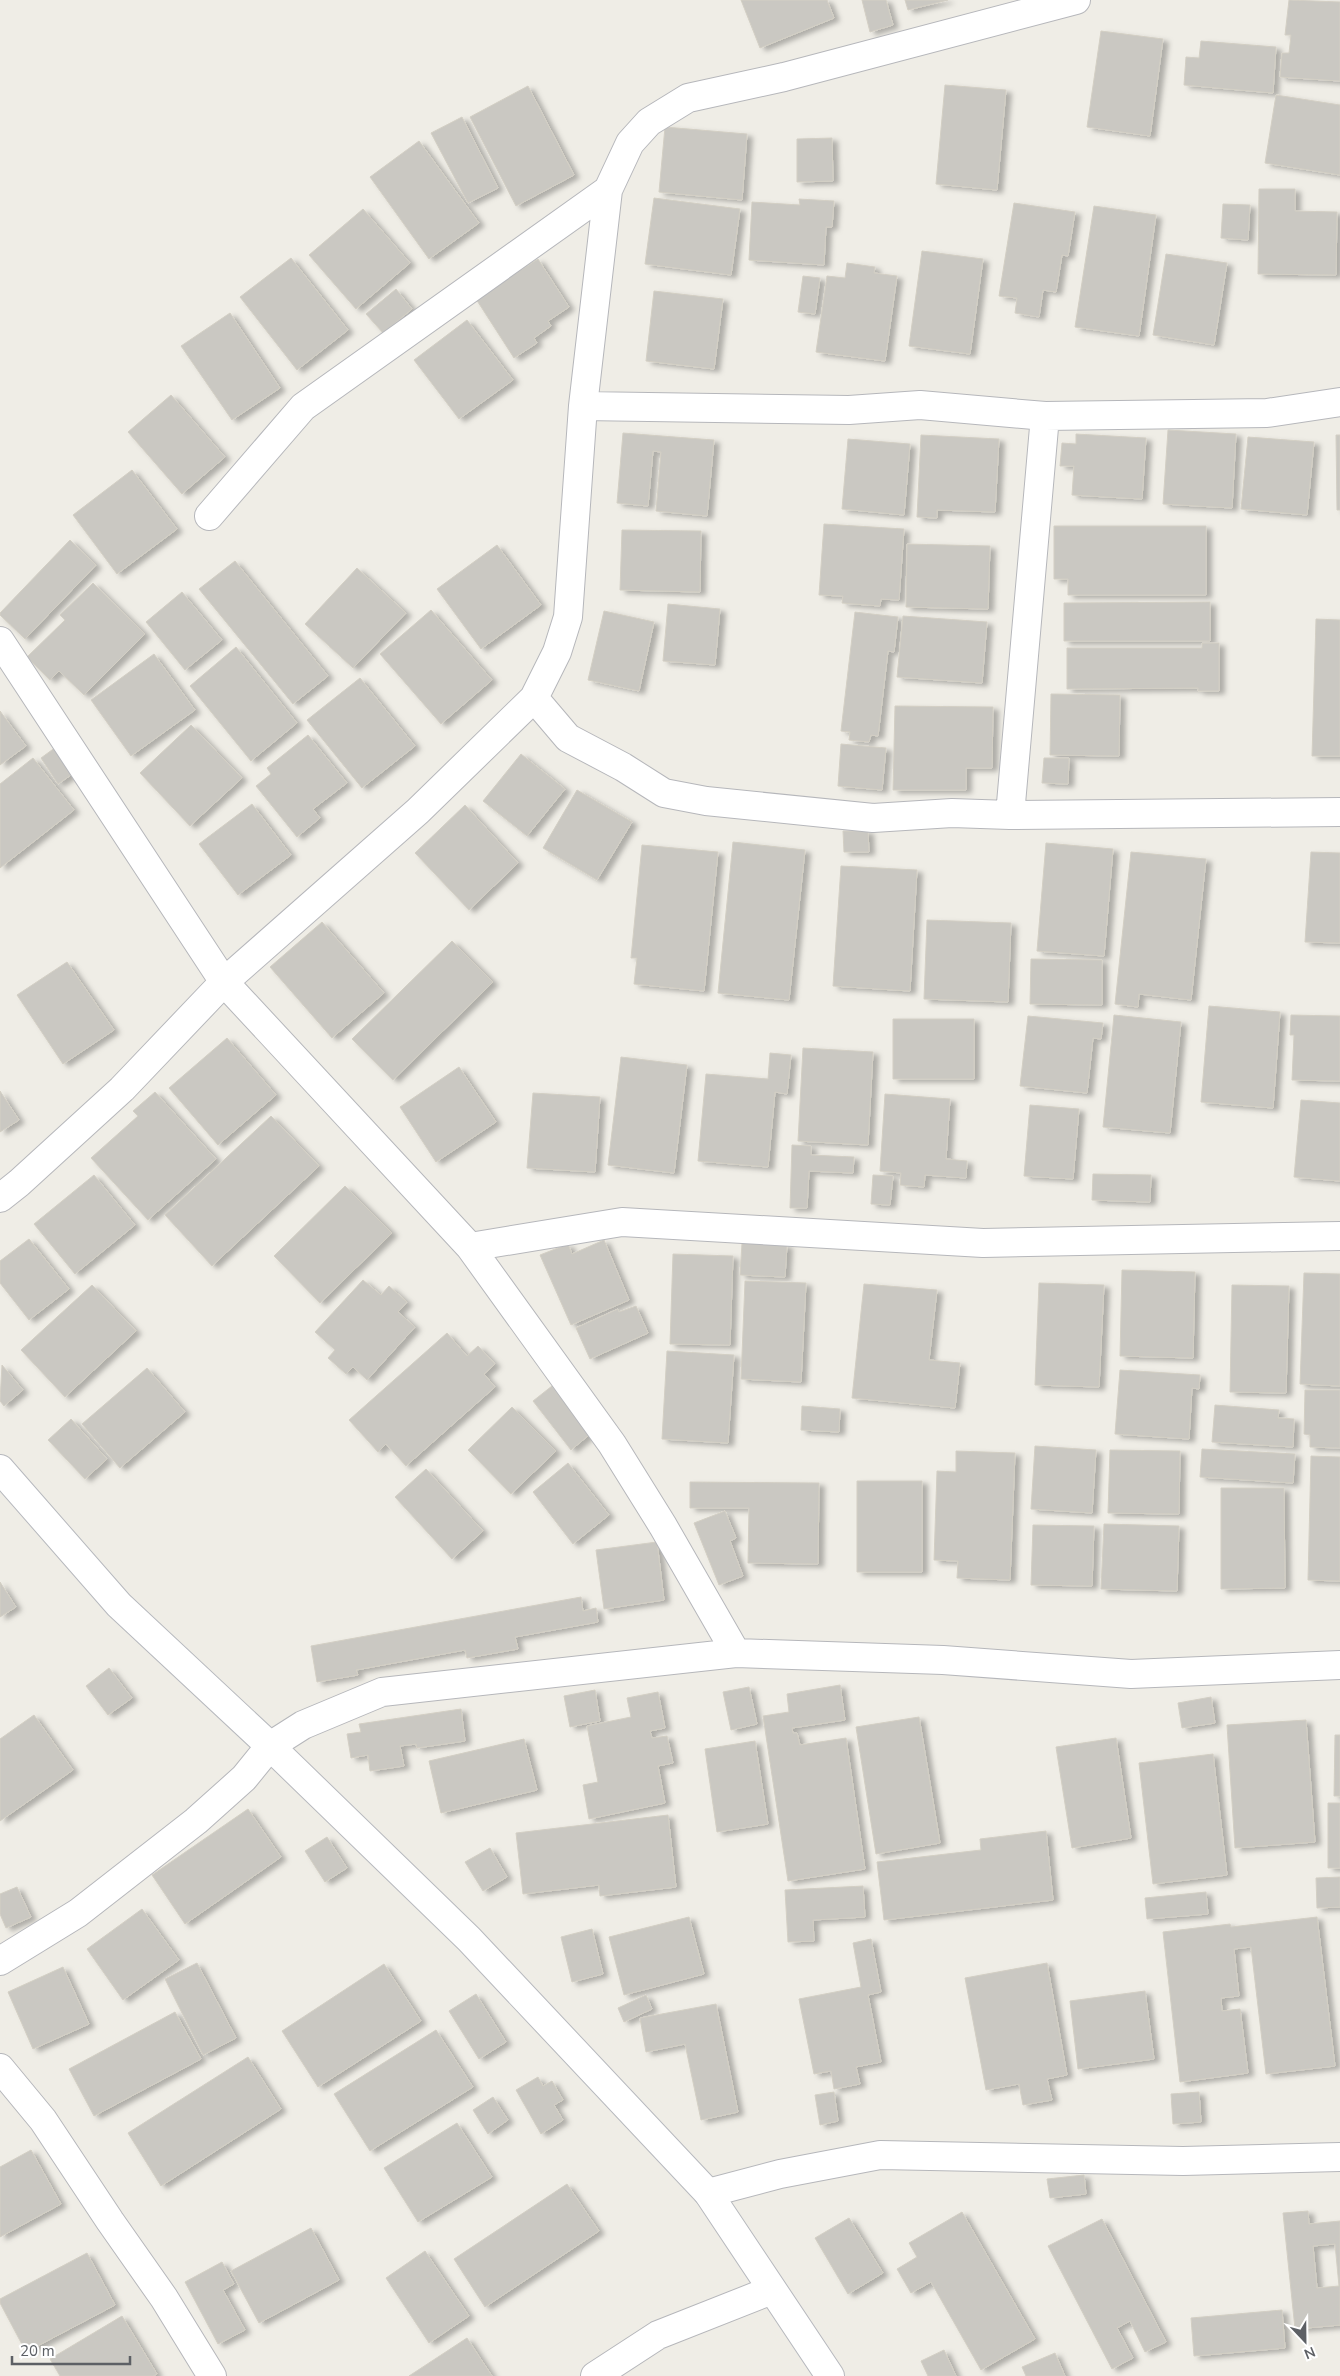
<svg xmlns="http://www.w3.org/2000/svg" width="1340" height="2376" viewBox="0 0 1340 2376" font-family="'Nunito Sans',sans-serif">
  <style>
    .building { fill: #cac8c2; stroke: #d3cfc4; fill-rule: evenodd; filter: url(#shadow) }
    .lines { fill: none; stroke-linecap: round; stroke-linejoin: round }
    .minor-casing { stroke: #b6b7bb; stroke-width: 30 }
    .secondary-casing { stroke: #b7b9be; stroke-width: 30 }
    .minor { stroke: #fff; stroke-width: 28 }
    .secondary { stroke: #fff; stroke-width: 28 }
  </style>
  <defs>
    <filter id="shadow"><feDropShadow dx="5.5" dy="3" stdDeviation="2.5" flood-color="#0004"/></filter>
  </defs>
  <rect width="100%" height="100%" fill="#efede6"/>
  <!-- building -->
  <path class="building" d="M741 0H827L834 18 760 48Z
    M862 0H886L893 25 870 32Z
    M905 0H948L908 10Z
    M1289 0 1340 2V81L1280 77 1282 53H1289L1291 35H1285Z
    M1101 31 1163 39 1150 136 1087 127Z
    M1201 41 1276 47 1273 93 1184 85 1186 57 1199 58Z
    M945 85 1006 90 997 190 936 184Z
    M528 86 574 175 516 206 470 117Z
    M1276 95 1340 105V175L1265 163Z
    M462 117 498 188 468 203 431 133Z
    M665 127 747 134 742 200 659 192Z
    M832 138 833 181 797 182V139Z
    M419 141 479 223 429 259 370 177Z
    M1259 189H1295V211L1337 212 1336 275 1258 274Z
    M654 198 740 209 731 275 645 264Z
    M799 199 834 201 832 227H826L824 265 749 260 752 202 800 205Z
    M1014 203 1075 212 1068 256 1062 255 1056 292 1043 290 1039 317 1015 313 1017 298 999 296Z
    M1223 204 1250 205 1248 240 1221 238Z
    M1094 206 1156 215 1139 336 1075 327Z
    M363 209 410 263 356 309 309 255Z
    M922 251 983 259 970 354 909 346Z
    M1166 254 1227 263 1214 345 1153 335Z
    M291 258 348 330 297 370 240 297Z
    M538 259 569 307 548 321 551 326 534 338 537 343 514 358 476 299Z
    M847 263 875 267 874 273 897 276 885 361 816 352 827 276 845 278Z
    M803 276 820 278 815 314 798 312Z
    M396 289 412 309 383 333 366 314Z
    M654 291 723 299 714 369 646 361Z
    M230 313 280 388 232 420 181 346Z
    M467 320 513 380 459 419 414 360Z
    M171 395 225 457 182 494 128 432Z
    M1168 430 1236 434 1232 508 1163 504Z
    M623 433 714 440 707 516 656 511 661 452 653 451 648 506 617 503Z
    M1076 434 1146 438 1142 499 1072 495 1074 466H1060L1062 443 1076 444Z
    M921 435 999 439 995 512 937 510V518L917 517Z
    M1336 435H1340V510H1337Z
    M1248 437 1314 442 1307 515 1241 509Z
    M848 439 910 444 904 515 842 509Z
    M132 470 177 529 117 574 73 515Z
    M824 524 904 529 899 600 881 599 880 606 842 603 843 596 819 595Z
    M1054 526H1206V595H1068V579H1054Z
    M622 530 701 531 700 592 620 590Z
    M70 540 96 565 25 639 0 615V613Z
    M907 544 990 546 988 609 906 607Z
    M497 545 541 605 481 649 437 589Z
    M235 561 328 676 293 704 199 589Z
    M357 568 406 613 353 668 305 624Z
    M93 583 145 634 84 695 59 671 50 680 27 657 65 620 60 615Z
    M182 592 222 640 185 670 146 622Z
    M1210 602V641H1064V603Z
    M668 604 720 609 715 665 663 661Z
    M431 610 492 680 441 724 380 654Z
    M604 611 654 622 639 691 588 680Z
    M855 612 898 617 894 652 888 651 878 736 871 735 869 742 849 740 850 732 841 731Z
    M903 616 987 622 982 683 897 677Z
    M1316 619 1340 620V756H1312Z
    M1202 643H1219V691H1198V688L1067 689V648H1202Z
    M236 647 297 723 251 761 190 686Z
    M154 654 195 710 131 756 91 700Z
    M360 678 415 746 362 788 307 720Z
    M1051 694 1120 695 1119 756 1050 755Z
    M895 706 993 707 992 768H966V790H893Z
    M0 711 26 746 0 765Z
    M191 725 242 778 190 826 140 773Z
    M308 735 347 783 313 809 320 818 297 837 256 786 271 774 267 768Z
    M841 744 886 748 882 790 838 786Z
    M56 747 74 773 58 784 41 758Z
    M521 754 565 789 527 836 483 801Z
    M33 758 74 810 0 868V784Z
    M1044 758H1069L1068 784 1042 783Z
    M577 790 632 822 597 880 543 848Z
    M252 804 291 855 238 895 199 844Z
    M465 805 518 863 469 910 415 853Z
    M843 831H868L869 852H844Z
    M733 842 805 850 789 1000 718 993Z
    M1046 843 1113 849 1104 956 1037 951Z
    M642 845 718 852 704 991 634 984 637 958H631Z
    M1131 852 1206 859 1191 1000 1139 994 1138 1007 1115 1004Z
    M1311 852 1340 853V943L1305 942Z
    M841 866 917 870 910 991 833 986Z
    M927 920 1011 923 1008 1002 924 999Z
    M322 922 384 993 332 1038 270 967Z
    M452 941 493 982 393 1080 352 1039Z
    M1031 959 1102 960V1005L1030 1004Z
    M67 962 114 1030 63 1064 17 995Z
    M1209 1006 1280 1012 1273 1108 1201 1102Z
    M1114 1015 1181 1022 1170 1133 1103 1127Z
    M1291 1015 1340 1016V1081L1292 1080 1294 1035H1290Z
    M1028 1016 1103 1023 1101 1039 1093 1038 1087 1093 1020 1086Z
    M893 1019H974V1079H893Z
    M227 1038 276 1095 218 1145 169 1088Z
    M803 1048 873 1052 868 1145 798 1141Z
    M770 1053 791 1055 787 1094 775 1092 768 1167 698 1161 706 1074 768 1079Z
    M621 1057 687 1065 674 1173 608 1165Z
    M459 1067 496 1122 436 1162 400 1107Z
    M0 1091 19 1120 0 1132Z
    M155 1092 216 1159 148 1220 91 1158 138 1116 133 1111Z
    M533 1093 600 1097 595 1172 527 1168Z
    M885 1094 950 1099 946 1159 967 1161 966 1178 925 1175 924 1187 900 1185 901 1173 880 1171Z
    M1301 1100 1340 1103V1181L1294 1177Z
    M1030 1105 1079 1109 1073 1179 1024 1176Z
    M271 1116 319 1166 212 1266 165 1215Z
    M792 1145 811 1146V1155L854 1157 853 1173 809 1171 807 1208H790Z
    M1093 1174 1151 1175 1150 1202 1092 1200Z
    M94 1175 135 1225 75 1274 34 1224Z
    M873 1175 893 1176 890 1205 871 1204Z
    M345 1186 392 1233 320 1303 274 1256Z
    M29 1239 69 1289 29 1320 0 1283V1261Z
    M604 1240 629 1300 571 1325 540 1255 568 1244 572 1254Z
    M742 1243 787 1245 785 1277 740 1275Z
    M673 1254 733 1256 730 1345 670 1344Z
    M1122 1270 1195 1272 1193 1358 1120 1356Z
    M1304 1273 1340 1274V1386L1300 1384Z
    M363 1280 381 1295 389 1286 407 1302 398 1312 415 1327 367 1380 353 1367 346 1374 328 1358 335 1350 315 1332Z
    M745 1281 806 1283 801 1382 741 1379Z
    M1039 1283 1104 1285 1099 1387 1035 1385Z
    M864 1284 937 1290 929 1360 960 1363 955 1408 852 1398Z
    M92 1285 136 1331 65 1397 21 1350Z
    M1232 1285 1289 1286 1286 1393 1230 1392Z
    M636 1306 648 1333 590 1359 576 1328 618 1309 619 1312Z
    M447 1333 467 1356 478 1346 495 1364 484 1374 495 1387 406 1466 386 1444 378 1452 349 1420Z
    M667 1351 734 1355 728 1443 662 1439Z
    M2 1365 23 1390 4 1406 0 1401Z
    M147 1368 185 1412 120 1468 82 1424Z
    M1120 1370 1200 1375 1199 1389 1192 1388 1189 1439 1115 1434Z
    M552 1386 589 1435 571 1450 533 1401Z
    M1305 1390H1340V1448L1310 1447V1435L1304 1434Z
    M1215 1405 1279 1410 1278 1418 1294 1419 1293 1447 1212 1442Z
    M802 1406 840 1409 839 1432 801 1430Z
    M512 1407 556 1451 511 1494 468 1450Z
    M71 1419 107 1459 85 1479 48 1440Z
    M1035 1446 1096 1450 1092 1513 1031 1509Z
    M1202 1449 1295 1454 1293 1483 1200 1477Z
    M1110 1450 1180 1451 1179 1514 1108 1513Z
    M956 1451 1015 1453 1010 1580 957 1578 958 1561 934 1560 937 1471 956 1472Z
    M1311 1456 1340 1457V1581L1308 1580Z
    M568 1463 609 1515 573 1544 533 1492Z
    M426 1469 483 1531 452 1559 395 1497Z
    M857 1481H922V1572H857Z
    M690 1482 819 1483 818 1564 748 1563 749 1508H690Z
    M1221 1488H1284L1285 1588 1221 1589Z
    M725 1511 736 1538 730 1541 743 1576 719 1585 694 1523Z
    M1104 1524 1179 1526 1177 1591 1101 1589Z
    M1033 1525 1094 1526 1092 1586 1031 1585Z
    M657 1542 664 1600 604 1609 596 1550Z
    M0 1582 16 1607 0 1617Z
    M581 1597 583 1611 596 1608 598 1622 515 1637 518 1649 467 1658 465 1650 356 1670 358 1675 317 1682 311 1646Z
    M109 1668 132 1698 108 1715 86 1686Z
    M840 1685 845 1720 792 1728 793 1733H797L800 1745 846 1738 865 1869 788 1881 763 1716 789 1712 787 1694Z
    M749 1687 757 1724 731 1730 723 1692Z
    M595 1690 600 1721 570 1727 564 1696Z
    M658 1692 665 1728 650 1731 652 1738 667 1736 673 1763 658 1766 665 1803 589 1819 583 1785 598 1782 587 1726 631 1717 627 1698Z
    M1211 1697 1215 1723 1182 1728 1178 1703Z
    M461 1709 465 1741 417 1748 416 1744 400 1746 404 1766 370 1771 368 1755 351 1758 347 1734 361 1732 359 1724Z
    M34 1715 73 1770 0 1821V1739Z
    M919 1717 940 1843 876 1854 856 1727Z
    M1306 1720 1315 1842 1235 1848 1227 1725Z
    M1335 1735H1340V1796H1334Z
    M1116 1738 1131 1838 1072 1848 1056 1747Z
    M524 1739 537 1790 441 1813 429 1761Z
    M755 1741 768 1824 717 1832 705 1749Z
    M1213 1754 1227 1875 1153 1884 1139 1763Z
    M1328 1803H1340V1868H1328Z
    M248 1809 281 1857 185 1924 152 1875Z
    M668 1815 676 1887 600 1896 599 1885 523 1894 516 1833Z
    M1046 1831 1053 1900 884 1920 877 1862 981 1850 980 1839Z
    M327 1837 347 1868 325 1882 305 1851Z
    M490 1848 507 1877 483 1891 465 1862Z
    M1340 1877V1907L1317 1908 1316 1878Z
    M863 1886 865 1917 813 1920 814 1941 788 1942 785 1890Z
    M17 1887 31 1917 6 1928 0 1914V1894Z
    M1206 1892 1208 1914 1147 1919 1145 1898Z
    M142 1909 179 1960 123 2000 87 1949Z
    M689 1917 704 1974 624 1995 609 1937Z
    M1317 1917 1335 2066 1266 2074 1251 1947 1234 1949 1239 1996 1221 1998 1222 2011 1240 2009 1248 2073 1180 2082 1163 1932 1230 1924 1231 1927Z
    M592 1929 603 1974 572 1982 561 1937Z
    M871 1939 881 1992 868 1995 881 2062 856 2067 860 2084 834 2089 831 2071 814 2074 799 1999 861 1987 853 1943Z
    M197 1963 236 2038 203 2055 165 1979Z
    M1047 1963 1067 2075 1047 2079 1052 2100 1023 2105 1019 2084 986 2090 965 1978Z
    M384 1964 421 2021 318 2087 282 2031Z
    M63 1967 89 2024 33 2049 8 1992Z
    M1145 1991 1154 2059 1078 2069 1070 2001Z
    M476 1994 506 2042 479 2059 449 2011Z
    M646 1995 652 2009 624 2022 618 2008Z
    M716 2004 738 2112 701 2120 685 2044 646 2052 640 2018Z
    M175 2012 201 2059 94 2116 69 2069Z
    M436 2030 473 2087 370 2151 334 2094Z
    M248 2057 281 2109 161 2186 128 2133Z
    M538 2077 543 2086 552 2081 563 2100 554 2105 563 2120 541 2134 516 2090Z
    M834 2092 838 2121 820 2125 815 2095Z
    M1199 2092 1201 2122 1173 2124 1171 2094Z
    M493 2097 508 2120 488 2134 473 2110Z
    M457 2123 492 2177 418 2222 384 2168Z
    M31 2150 61 2204 0 2237V2167Z
    M1084 2175 1086 2194 1050 2198 1047 2179Z
    M567 2184 599 2231 485 2307 454 2259Z
    M1308 2211 1309 2224 1340 2221V2325L1295 2329 1283 2213ZM1335 2244 1339 2286 1317 2288 1313 2246Z
    M962 2212 1035 2339 981 2370 931 2282 911 2293 897 2269 917 2257 909 2243Z
    M849 2218 883 2273 848 2294 815 2238Z
    M1102 2219 1166 2342 1145 2352 1130 2321 1117 2328 1133 2358 1112 2369 1048 2246Z
    M311 2228 339 2280 259 2323 231 2271Z
    M425 2251 469 2316 429 2343 386 2278Z
    M87 2253 115 2305 26 2352 0 2303V2299Z
    M222 2262 234 2284 223 2290 245 2330 218 2344 185 2282Z
    M1282 2310 1285 2348 1194 2356 1191 2318Z
    M122 2316 157 2374 153 2376H60L50 2359Z
    M467 2338 492 2376H409Z
    M944 2350 956 2376H928L921 2361Z
    M1055 2353 1065 2376H1026L1022 2367Z"/>
  <g class="lines">
    <!-- minor casing -->
    <g class="minor-casing">
      <path id="minor" d="M583 406 849 410 920 405 1045 416 1267 413 1340 402
        M209 516 303 407 608 190 630 143 649 122 688 98 784 77 1076 0
        M0 641 224 982 470 1247 612 1444 663 1526 736 1653
        M534 698 568 738 623 767 664 793 706 801 873 818 952 813 1010 815 1340 812
        M1010 815 1045 416
        M0 1198 19 1183 122 1089 224 982 418 811 534 698 557 652 568 617 583 406 608 190
        M470 1247 622 1222 983 1243 1340 1236
        M0 1961 78 1913 196 1821 244 1778 270 1746 303 1725 382 1692 736 1653 943 1660 1131 1674 1340 1665
        M0 2068 43 2120 110 2221 164 2298 212 2376
        M708 2193 780 2174 880 2155 1183 2161 1340 2157
        M595 2376 658 2335 772 2290"/>
    </g>
    <!-- secondary casing -->
    <g class="secondary-casing">
      <path id="secondary" d="M0 1469 119 1605 270 1746 469 1939 708 2193 830 2376"/>
    </g>
    <!-- minor -->
    <use href="#minor" class="minor"/>
    <!-- secondary -->
    <use href="#secondary" class="secondary"/>
  </g>
  <!-- north arrow -->
  <g transform="translate(1305 2341) rotate(158)" stroke="#ffffff" stroke-width="4" paint-order="stroke">
  <path d="M0-4L9 19L0 12L-9 19Z" fill="#5d6065"/>
  <text y="-8" font-size="14" font-weight="bold" text-anchor="middle" fill="#5d6065">N</text>
  </g>
  <!-- scale -->
  <path d="M12 2356v8h118v-8" fill="none" stroke="#5d6065" stroke-width="2.5"/>
  <text x="20" y="2356" font-size="15" fill="#5d6065" stroke="#ffffff" stroke-width="4" paint-order="stroke">20 m</text>
</svg>
